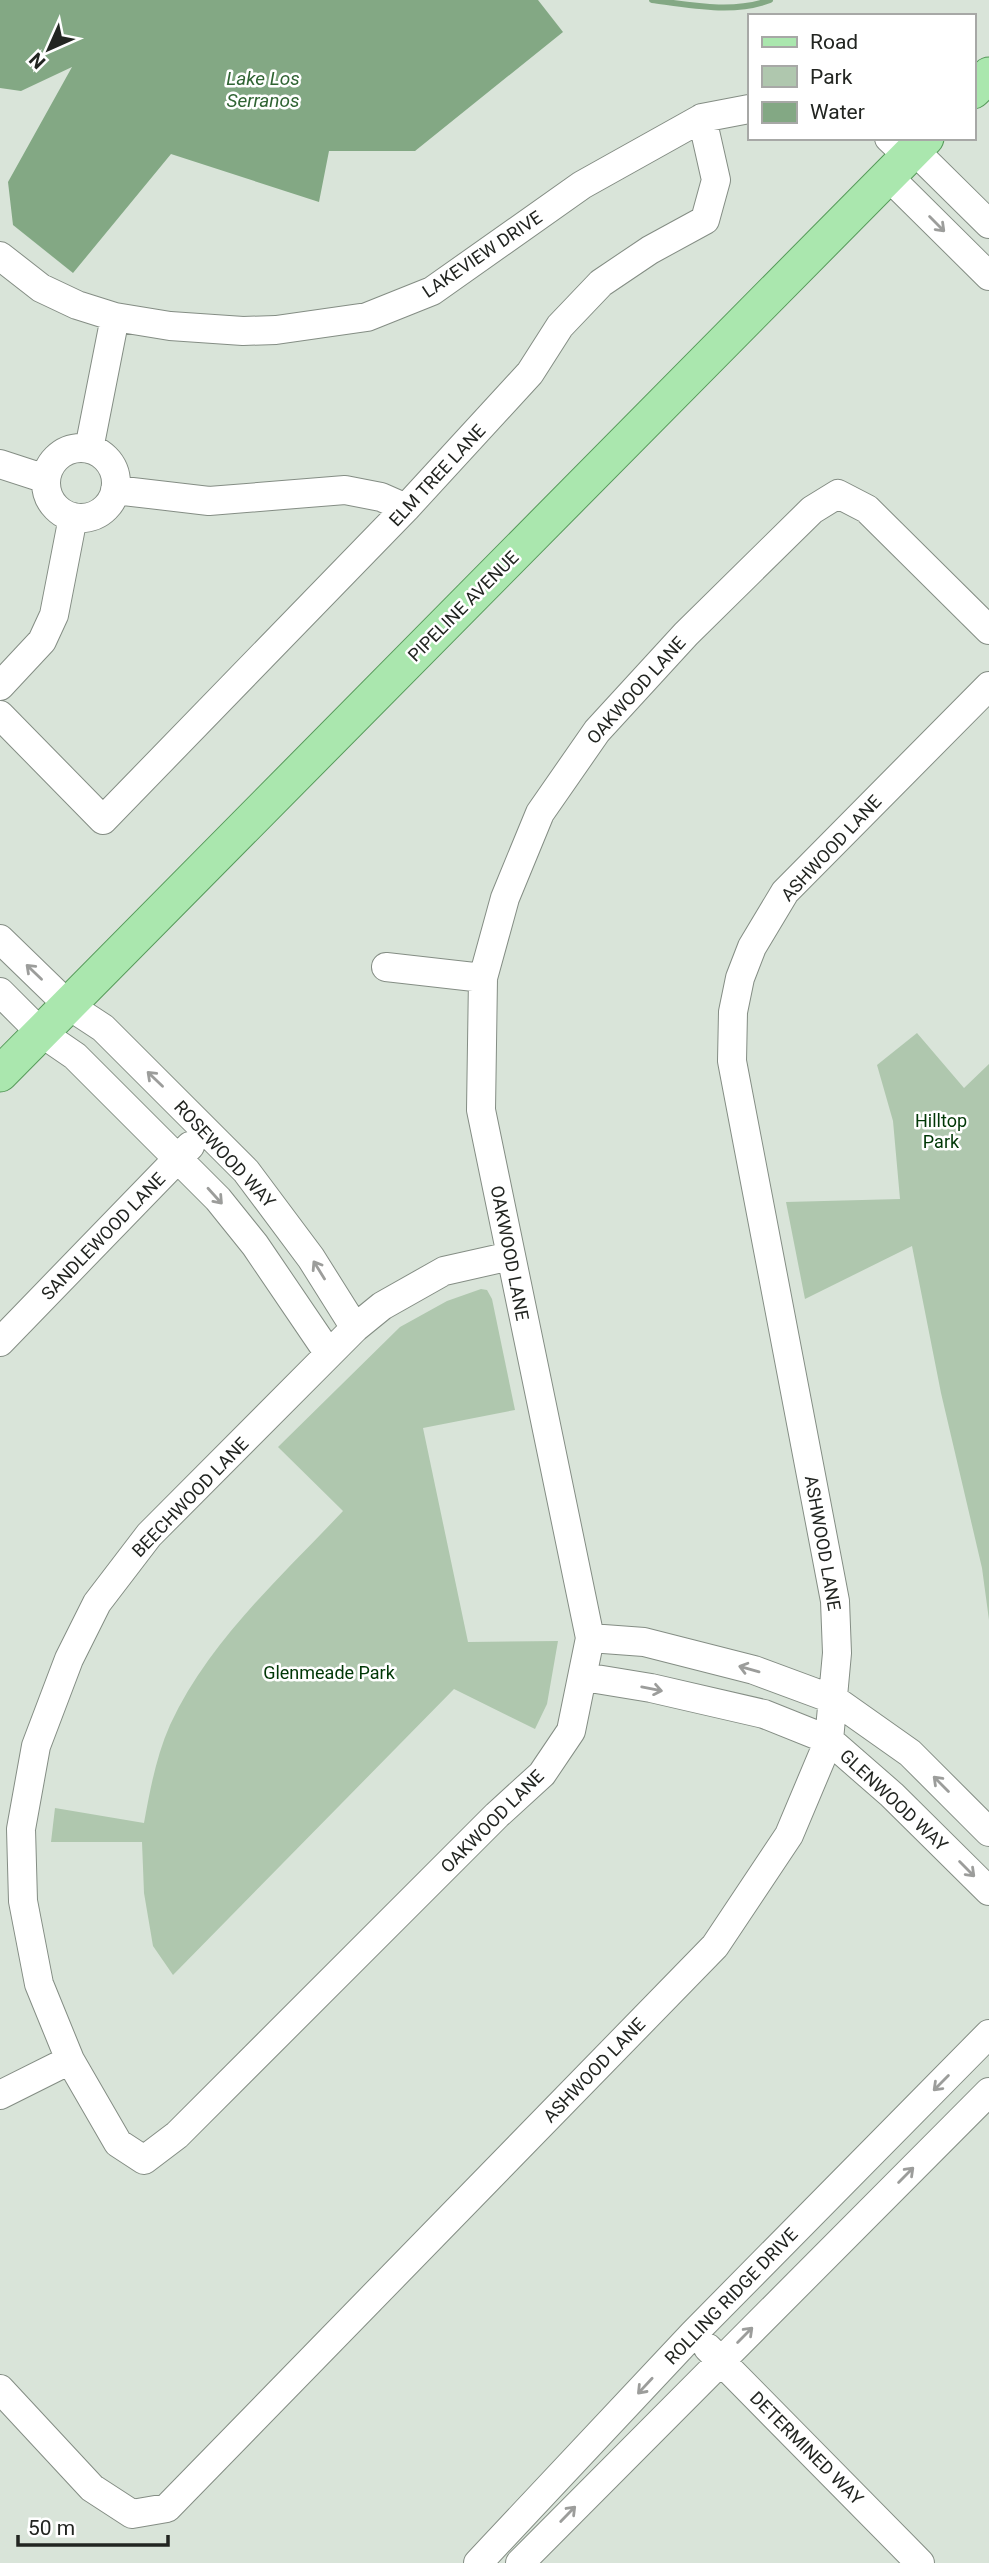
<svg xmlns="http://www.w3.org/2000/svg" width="989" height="2563" viewBox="0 0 989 2563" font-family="Roboto,sans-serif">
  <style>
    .green { fill: #afc7ae }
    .water { fill: #83a884 }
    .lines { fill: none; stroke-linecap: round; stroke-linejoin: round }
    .stream { stroke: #83a884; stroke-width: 6 }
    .minor-casing { stroke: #848d84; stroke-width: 30 }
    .major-casing { stroke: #56995a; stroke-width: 37 }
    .minor { stroke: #fff; stroke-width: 28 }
    .major { stroke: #aae7ae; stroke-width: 35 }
    .oneway { stroke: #9c9d9b }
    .labels { text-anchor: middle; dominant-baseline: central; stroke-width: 5; stroke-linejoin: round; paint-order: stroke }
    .street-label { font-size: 18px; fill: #222521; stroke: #fff }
    .park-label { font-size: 18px; fill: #003706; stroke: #fff }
    .water-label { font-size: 19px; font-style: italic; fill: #306433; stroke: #fff }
  </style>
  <rect width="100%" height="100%" fill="#d9e4d9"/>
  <!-- green -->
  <path class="green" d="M917 1033 964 1088 989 1064V1620L982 1568 941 1393 912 1246 805 1299 786 1202 900 1199 893 1121 877 1065Z
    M481 1289 487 1290 492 1299 515 1410 423 1428 468 1642 558 1641 547 1704 535 1729 454 1689 173 1975 153 1946 144 1893 142 1842H51L55 1808 144 1823C150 1790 156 1757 170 1725 209 1641 280 1578 343 1511L278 1447 400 1327 447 1301Z"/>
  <!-- water -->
  <path class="water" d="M0 0H538L563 32 415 151H329L319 202 171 154 73 273 13 225 8 182 72 67 21 91 0 88Z"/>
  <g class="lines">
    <!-- stream -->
    <path class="stream" d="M652 0C689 5 734 14 770 0"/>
    <!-- minor casing -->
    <g class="minor-casing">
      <path id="minor" d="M889 138 908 156
        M914 150 989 224
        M888 176 989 276
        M0 256 41 288 77 305 115 317 170 326 243 331 276 330 367 317 432 291 582 185 702 118 749 109
        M46 483a35 35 0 1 1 70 0a35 35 0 1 1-70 0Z
        M89 449 115 317
        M0 464 46 479
        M115 490 209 501 345 490 381 497 406 508
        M0 686 42 641 54 615 73 517
        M0 715 103 820 406 508 530 373 560 326 601 283 650 250 705 220 716 180 702 118
        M0 939 68 1005 103 1028 246 1171 311 1258 355 1328
        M386 967 483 978
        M0 992 40 1032 75 1056 218 1199 255 1245 329 1354
        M511 1256 444 1271 382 1306 355 1328 149 1535 97 1603 69 1659 36 1746 21 1829 23 1901 39 1984 70 2060 118 2143 144 2160 177 2135 497 1815 542 1774 571 1731 590 1638 481 1110 483 978 505 898 540 813 597 731 686 634 812 510 838 494 867 509 989 630
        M0 1342 190 1146
        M590 1638 644 1642 754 1670 835 1700 910 1753 989 1832
        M584 1677 651 1688 764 1714 829 1740 892 1795 989 1891
        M0 2095 70 2060
        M708 2348 920 2563
        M0 2389 92 2488 132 2514 167 2508 715 1946 789 1835 829 1740 837 1653 835 1601 732 1061 733 1012 740 978 752 947 785 892 989 686
        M478 2563 693 2334 989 2034
        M520 2563 989 2092"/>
    </g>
    <!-- major casing -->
    <g class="major-casing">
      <path id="major" d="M973 91 989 75
        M0 1074 926 138"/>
    </g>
    <!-- minor -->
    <use href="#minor" class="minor"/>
    <!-- major -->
    <use href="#major" class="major"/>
  </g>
  <!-- one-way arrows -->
  <defs><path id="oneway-shaft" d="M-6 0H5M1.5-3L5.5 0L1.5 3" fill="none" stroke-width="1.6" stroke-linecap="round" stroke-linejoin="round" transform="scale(1.75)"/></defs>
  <g class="oneway">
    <use href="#oneway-shaft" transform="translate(937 224) rotate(45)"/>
    <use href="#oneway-shaft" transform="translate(34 972) rotate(-136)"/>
    <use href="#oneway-shaft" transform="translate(155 1079) rotate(-136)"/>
    <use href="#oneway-shaft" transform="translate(215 1196) rotate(48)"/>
    <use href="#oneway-shaft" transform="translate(319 1270) rotate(-122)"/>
    <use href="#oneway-shaft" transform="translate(749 1669) rotate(-164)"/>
    <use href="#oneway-shaft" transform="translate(652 1689) rotate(11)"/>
    <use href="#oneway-shaft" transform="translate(941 1784) rotate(-135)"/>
    <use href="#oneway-shaft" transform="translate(967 1869) rotate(45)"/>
    <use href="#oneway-shaft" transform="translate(941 2083) rotate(135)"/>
    <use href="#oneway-shaft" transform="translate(906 2175) rotate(-45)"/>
    <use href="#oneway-shaft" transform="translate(745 2335) rotate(-45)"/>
    <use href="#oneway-shaft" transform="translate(645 2386) rotate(133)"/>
    <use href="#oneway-shaft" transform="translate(568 2514) rotate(-46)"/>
  </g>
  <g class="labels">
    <!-- street labels -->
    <g class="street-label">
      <text transform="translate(482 254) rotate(-34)">LAKEVIEW DRIVE</text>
      <text transform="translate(437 475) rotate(-47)">ELM TREE LANE</text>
      <text transform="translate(463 606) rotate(-45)">PIPELINE AVENUE</text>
      <text transform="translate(636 690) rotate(-48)">OAKWOOD LANE</text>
      <text transform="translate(831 848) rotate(-47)">ASHWOOD LANE</text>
      <text transform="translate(225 1154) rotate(47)">ROSEWOOD WAY</text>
      <text transform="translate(103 1236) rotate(-46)">SANDLEWOOD LANE</text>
      <text transform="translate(510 1253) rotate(79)">OAKWOOD LANE</text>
      <text transform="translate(190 1497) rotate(-46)">BEECHWOOD LANE</text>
      <text transform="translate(823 1543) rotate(80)">ASHWOOD LANE</text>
      <text transform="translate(894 1800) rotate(43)">GLENWOOD WAY</text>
      <text transform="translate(492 1821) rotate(-45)">OAKWOOD LANE</text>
      <text transform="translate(594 2070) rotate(-46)">ASHWOOD LANE</text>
      <text transform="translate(731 2296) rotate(-46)">ROLLING RIDGE DRIVE</text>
      <text transform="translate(807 2448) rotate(45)">DETERMINED WAY</text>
    </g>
    <!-- park labels -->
    <g class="park-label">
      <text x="941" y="1120">Hilltop<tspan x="941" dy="21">Park</tspan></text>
      <text x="329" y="1672">Glenmeade Park</text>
    </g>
    <!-- water labels -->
    <g class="water-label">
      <text x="263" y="78">Lake Los<tspan x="263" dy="22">Serranos</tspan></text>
    </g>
  </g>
  <!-- legend -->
  <rect x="748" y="14" width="228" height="126" fill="#ffffff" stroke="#a7a8a6" stroke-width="2"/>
  <rect x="762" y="37" width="35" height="10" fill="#aae7ae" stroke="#a7a8a6" stroke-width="2"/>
  <text x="810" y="49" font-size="21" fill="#222521">Road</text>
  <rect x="762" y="66" width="35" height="21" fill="#afc7ae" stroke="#a7a8a6" stroke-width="2"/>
  <text x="810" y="84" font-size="21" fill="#222521">Park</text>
  <rect x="762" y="102" width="35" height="21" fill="#83a884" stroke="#a7a8a6" stroke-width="2"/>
  <text x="810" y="119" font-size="21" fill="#222521">Water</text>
  <!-- north arrow -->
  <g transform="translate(49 49) rotate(225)" stroke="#ffffff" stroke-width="5" paint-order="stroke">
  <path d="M0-5L12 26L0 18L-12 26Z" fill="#222521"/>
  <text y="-10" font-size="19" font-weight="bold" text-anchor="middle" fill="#222521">N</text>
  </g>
  <!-- scale -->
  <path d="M18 2535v10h150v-10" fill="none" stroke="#222521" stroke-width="3.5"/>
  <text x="28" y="2535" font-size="21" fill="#222521" stroke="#ffffff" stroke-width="5" paint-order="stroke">50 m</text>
</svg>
